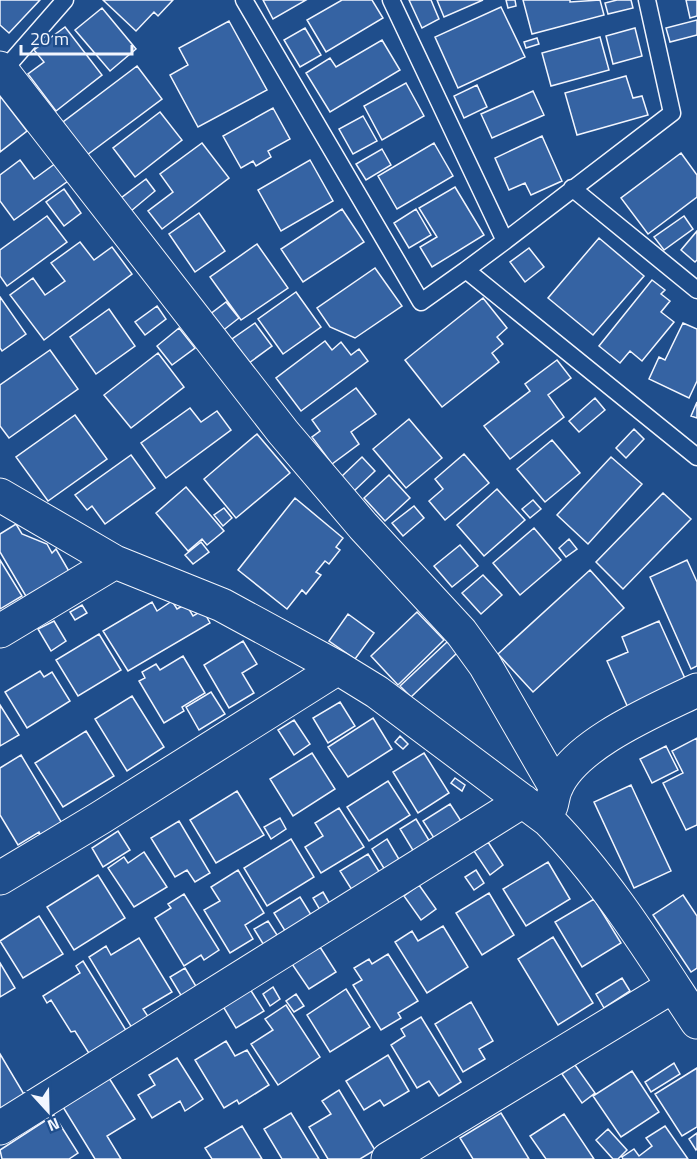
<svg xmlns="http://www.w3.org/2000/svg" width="697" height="1159" viewBox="0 0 697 1159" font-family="'Titillium Web',sans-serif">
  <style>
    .building { fill: #3563a3; stroke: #f2f6ff; stroke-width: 1.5 }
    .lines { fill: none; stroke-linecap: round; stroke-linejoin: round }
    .lane-casing { stroke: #f2f6ff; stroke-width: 19 }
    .street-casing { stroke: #f2f6ff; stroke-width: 35 }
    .lane { stroke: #1f4e8c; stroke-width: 16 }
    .street { stroke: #1f4e8c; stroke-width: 33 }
  </style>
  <rect width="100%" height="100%" fill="#1f4e8c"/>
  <!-- building -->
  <path class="building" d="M0 0H40L9 33 0 25Z
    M103 0H173L158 16 154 12 136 31Z
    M263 0H306L273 19Z
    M342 0H372L383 18 326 52 307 20Z
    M409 0H431L439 19 422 28Z
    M437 0H483L444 17Z
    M506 0H515L516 6 508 8Z
    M523 0H570V2L600 0 604 15 532 34Z
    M617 0H631L633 8 608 14 605 3Z
    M686 0H697V16L690 18Z
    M501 7 525 57 458 88 435 37Z
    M102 8 136 49 110 71 75 30Z
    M697 20V35L670 42 666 28Z
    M229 21 267 90 198 127 170 75 188 65 179 48Z
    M65 27 102 75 56 111 28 74 44 62 34 50Z
    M305 28 321 55 300 67 284 40Z
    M635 28 642 56 613 64 606 36Z
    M600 37 609 70 551 86 542 53Z
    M537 38 539 44 526 48 524 42Z
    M382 40 400 70 330 112 306 73 330 58 336 67Z
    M137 66 162 99 87 155 63 122Z
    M626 76 633 98 642 96 648 115 577 135 565 93Z
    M406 83 424 116 382 140 364 106Z
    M477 85 487 107 464 118 454 96Z
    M533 91 544 115 492 138 481 114Z
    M0 96 27 131 0 152Z
    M273 108 290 139 268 151 271 157 256 166 253 161 241 168 223 136Z
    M160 112 182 140 135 177 113 148Z
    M363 116 377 141 353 154 339 129Z
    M542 136 562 181 531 195 525 183 509 190 495 158Z
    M202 143 229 178 162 229 148 211 173 192 160 174Z
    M434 143 453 176 397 209 378 176Z
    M382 149 391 165 366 180 356 164Z
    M681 153 697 175V197L648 234 621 198Z
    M20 160 34 179 56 163 68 181 14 220 0 201V175Z
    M310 160 333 201 281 231 258 190Z
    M146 179 155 191 131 211 121 198Z
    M455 187 484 235 432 267 420 247 437 237 419 208Z
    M64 189 81 213 64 226 46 202Z
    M342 209 364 242 303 282 281 249Z
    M416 209 431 235 409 248 394 223Z
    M199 213 225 251 195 272 169 234Z
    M47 216 67 242 7 286 0 276V250Z
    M684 216 693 229 664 250 654 237Z
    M697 231V260L695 262 681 250Z
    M599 238 644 276 593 335 548 298Z
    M80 242 94 260 112 247 132 274 44 340 10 295 33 278 45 295 65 281 51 263Z
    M257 244 288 288 241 320 210 277Z
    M529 248 544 267 525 282 510 262Z
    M375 268 402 306 355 338 330 327 317 308Z
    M652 280 665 290 661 294 670 301 661 312 674 322 642 361 630 351 620 363 599 346Z
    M296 292 321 327 283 354 258 319Z
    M0 297 26 334 2 351 0 348Z
    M483 298 507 328 497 337 503 344 492 353 499 362 442 407 405 360Z
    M226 302 239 318 221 332 209 315Z
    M157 306 166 319 145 335 135 322Z
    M109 309 135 346 96 374 70 337Z
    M255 323 272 346 249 363 232 339Z
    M683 323 697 329V381L689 398 649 379 659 357 665 360Z
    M179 328 195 348 172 365 157 346Z
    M325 341 332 350 341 342 351 355 359 349 368 361 301 411 276 378Z
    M50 350 78 389 9 438 0 426V385Z
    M158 353 184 387 131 428 104 395Z
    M557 360 571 378 548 395 564 417 510 459 484 426 530 391 525 384Z
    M356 388 376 414 351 432 359 444 332 464 312 437 320 431 312 420Z
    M595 398 605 410 579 432 569 421Z
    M697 402V418L691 416Z
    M190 408 201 422 217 411 231 430 166 478 141 443Z
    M75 415 107 459 48 501 16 457Z
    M409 419 442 458 406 488 373 449Z
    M634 429 644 439 626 458 616 448Z
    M257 434 290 473 236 518 204 479Z
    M552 440 580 473 545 502 517 469Z
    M464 454 489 483 445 520 429 501 443 489 435 479Z
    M131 455 155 488 105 524 92 506 87 510 75 495Z
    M362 457 375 471 354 491 341 477Z
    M611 457 642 484 588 544 557 515Z
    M389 475 410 498 385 521 364 498Z
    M186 487 224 531 207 545 202 539 188 551 156 513Z
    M497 489 525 520 484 556 457 525Z
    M663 493 691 519 623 589 596 562Z
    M295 498 343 538 336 547 340 550 329 564 325 561 316 572 321 575 306 594 302 590 287 609 238 570Z
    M533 500 541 509 530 518 522 509Z
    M414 506 424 518 403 536 392 523Z
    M224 508 232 518 223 526 214 515Z
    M16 524 22 534 47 544 52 553 56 549 70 573 27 598 0 552V534Z
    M534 528 561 560 520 595 493 563Z
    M569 539 577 549 566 557 559 548Z
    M201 542 209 552 193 564 185 555Z
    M460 545 478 566 452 587 434 566Z
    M0 560 22 596 0 609Z
    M687 560 697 582V666L691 669 650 577Z
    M590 570 624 608 533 692 498 654Z
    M483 575 502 595 481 614 462 593Z
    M172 601 177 609 186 604 193 616 203 610 210 623 128 671 103 631 152 602 157 611Z
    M82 605 87 613 75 620 70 612Z
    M417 612 444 640 398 685 371 656Z
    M348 614 374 633 355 659 329 641Z
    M54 621 66 641 51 651 38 629Z
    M659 621 687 683 629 710 607 661 628 652 622 637Z
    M99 634 121 670 78 696 56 660Z
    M243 641 257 664 242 673 254 693 229 708 204 665Z
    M447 642 458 652 411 697 400 686Z
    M183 656 205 693 182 707 184 711 164 723 139 681 145 678 142 672 156 664 160 670Z
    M40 671 44 677 52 672 70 701 27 728 5 692Z
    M211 692 225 714 199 730 186 707Z
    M132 696 164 747 127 771 95 719Z
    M340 702 355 726 328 743 313 718Z
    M0 705 19 735 0 746Z
    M373 718 392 749 348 777 328 747Z
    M294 720 310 744 294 755 278 730Z
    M86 731 114 776 63 807 35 763Z
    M400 736 408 744 403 749 395 742Z
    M697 738V825L686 830 663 783 683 773 672 751Z
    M666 746 678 770 652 783 640 759Z
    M312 753 335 789 293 816 270 779Z
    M424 753 449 793 418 813 393 772Z
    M21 755 63 825 42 838 39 832 18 845 0 815V768Z
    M455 778 465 785 462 791 451 783Z
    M388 781 410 815 369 841 347 807Z
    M631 785 671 871 634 888 594 802Z
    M237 791 264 835 216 863 190 820Z
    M450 804 461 821 434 838 423 821Z
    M339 808 364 847 321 873 305 847 323 836 315 823Z
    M280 818 286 829 271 839 264 827Z
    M416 819 430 842 414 852 400 829Z
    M179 821 210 873 195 882 187 870 175 877 151 838Z
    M118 831 130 850 103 867 92 848Z
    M291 839 314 877 267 906 244 868Z
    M387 839 400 861 385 870 372 849Z
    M488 842 503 865 490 875 474 851Z
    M144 852 167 887 134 907 108 868 124 857 128 863Z
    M368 854 380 873 352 890 340 871Z
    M548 862 570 899 526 926 503 889Z
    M238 870 264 913 245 925 253 939 230 953 204 910 220 901 211 887Z
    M476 870 484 883 474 890 465 877Z
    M98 875 125 918 74 950 47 907Z
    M419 885 436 909 421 920 404 896Z
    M323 892 330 904 320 910 313 898Z
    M489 893 514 935 482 955 456 913Z
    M184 894 219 950 204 960 201 955 184 966 155 918 171 908 168 904Z
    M683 895 697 916V968L691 972 653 915Z
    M300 897 313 918 287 934 274 913Z
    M594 899 621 943 582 967 555 922Z
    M39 916 63 954 23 978 0 941Z
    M268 921 279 938 265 947 254 929Z
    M443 926 468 967 427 993 395 942 412 931 418 941Z
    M553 937 593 1003 558 1025 518 959Z
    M139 938 172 992 143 1009 149 1018 132 1028 89 957 106 946 111 955Z
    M320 947 336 972 309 989 292 964Z
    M388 954 418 1001 398 1013 401 1018 381 1030 353 985 362 980 354 968 369 959 372 964Z
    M83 961 127 1032 90 1055 75 1031 71 1032 51 1000 47 1003 43 996 80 973 76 966Z
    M0 963 15 988 0 997Z
    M185 968 197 988 182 997 170 977Z
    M622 978 630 991 604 1008 596 994Z
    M248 986 264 1011 236 1028 221 1003Z
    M273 987 280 999 270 1006 263 994Z
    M346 989 370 1027 330 1052 307 1015Z
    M296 994 304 1006 294 1012 286 1001Z
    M471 1002 493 1041 479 1049 485 1059 463 1072 435 1024Z
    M286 1005 320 1057 278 1085 251 1044 273 1030 265 1019Z
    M421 1017 461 1082 439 1096 429 1081 417 1088 391 1045 405 1036 401 1029Z
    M226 1041 235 1056 247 1050 269 1085 239 1104 237 1100 224 1108 195 1060Z
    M0 1054 25 1096 0 1111Z
    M388 1055 409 1091 384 1106 380 1100 364 1110 346 1081Z
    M177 1058 203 1099 185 1111 180 1101 152 1118 138 1095 155 1085 149 1075Z
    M674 1063 680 1074 651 1092 645 1082Z
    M575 1065 595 1093 582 1103 562 1074Z
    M697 1068V1127L682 1136 655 1094Z
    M632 1071 659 1112 621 1137 593 1096Z
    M109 1078 135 1119 107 1136 121 1159H95L63 1107Z
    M339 1090 375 1150 360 1159H328L309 1127 331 1114 322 1101Z
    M291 1113 319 1159H282L264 1129Z
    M501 1113 529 1159H473L460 1138Z
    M564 1114 594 1159H546L530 1136Z
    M54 1115 78 1153 69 1159H2L0 1150Z
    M242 1126 262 1159H212L205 1148Z
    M665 1126 688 1159H623L622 1157 634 1149 639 1156 652 1146 646 1138Z
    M608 1129 627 1150 618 1159H613L596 1140Z
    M697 1133V1149L696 1150 689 1139Z"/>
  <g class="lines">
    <!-- lane casing -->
    <g class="lane-casing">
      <path id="lane" d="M244 0 421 302 466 270 697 457
        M391 0 505 241 466 270
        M3 71 65 0
        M572 188 697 290
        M505 241 672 113 647 0"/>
    </g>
    <!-- street casing -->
    <g class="street-casing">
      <path id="street" d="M0 68 283 432 363 526 461 632 485 665 556 788
        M0 495 115 562 222 605 338 668 377 692 548 820C606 879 651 952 697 1022
        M0 631 115 562
        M551 806C553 800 553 794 556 788 574 744 656 710 697 690
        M0 878 100 818 338 668
        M0 1128 523 801
        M388 1159 673 986"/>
    </g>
    <!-- lane -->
    <use href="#lane" class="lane"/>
    <!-- street -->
    <use href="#street" class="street"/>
  </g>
  <!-- north arrow -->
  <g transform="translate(48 1111) rotate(158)" stroke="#1f4e8c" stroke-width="4.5" paint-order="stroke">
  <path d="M0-4.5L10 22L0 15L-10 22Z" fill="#f2f6ff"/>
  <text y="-9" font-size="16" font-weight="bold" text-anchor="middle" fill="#f2f6ff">N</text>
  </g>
  <!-- scale -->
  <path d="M21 45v9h111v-9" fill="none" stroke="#f2f6ff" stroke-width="3"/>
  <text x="30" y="45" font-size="18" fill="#f2f6ff" stroke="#1f4e8c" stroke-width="4.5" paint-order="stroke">20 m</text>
</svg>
